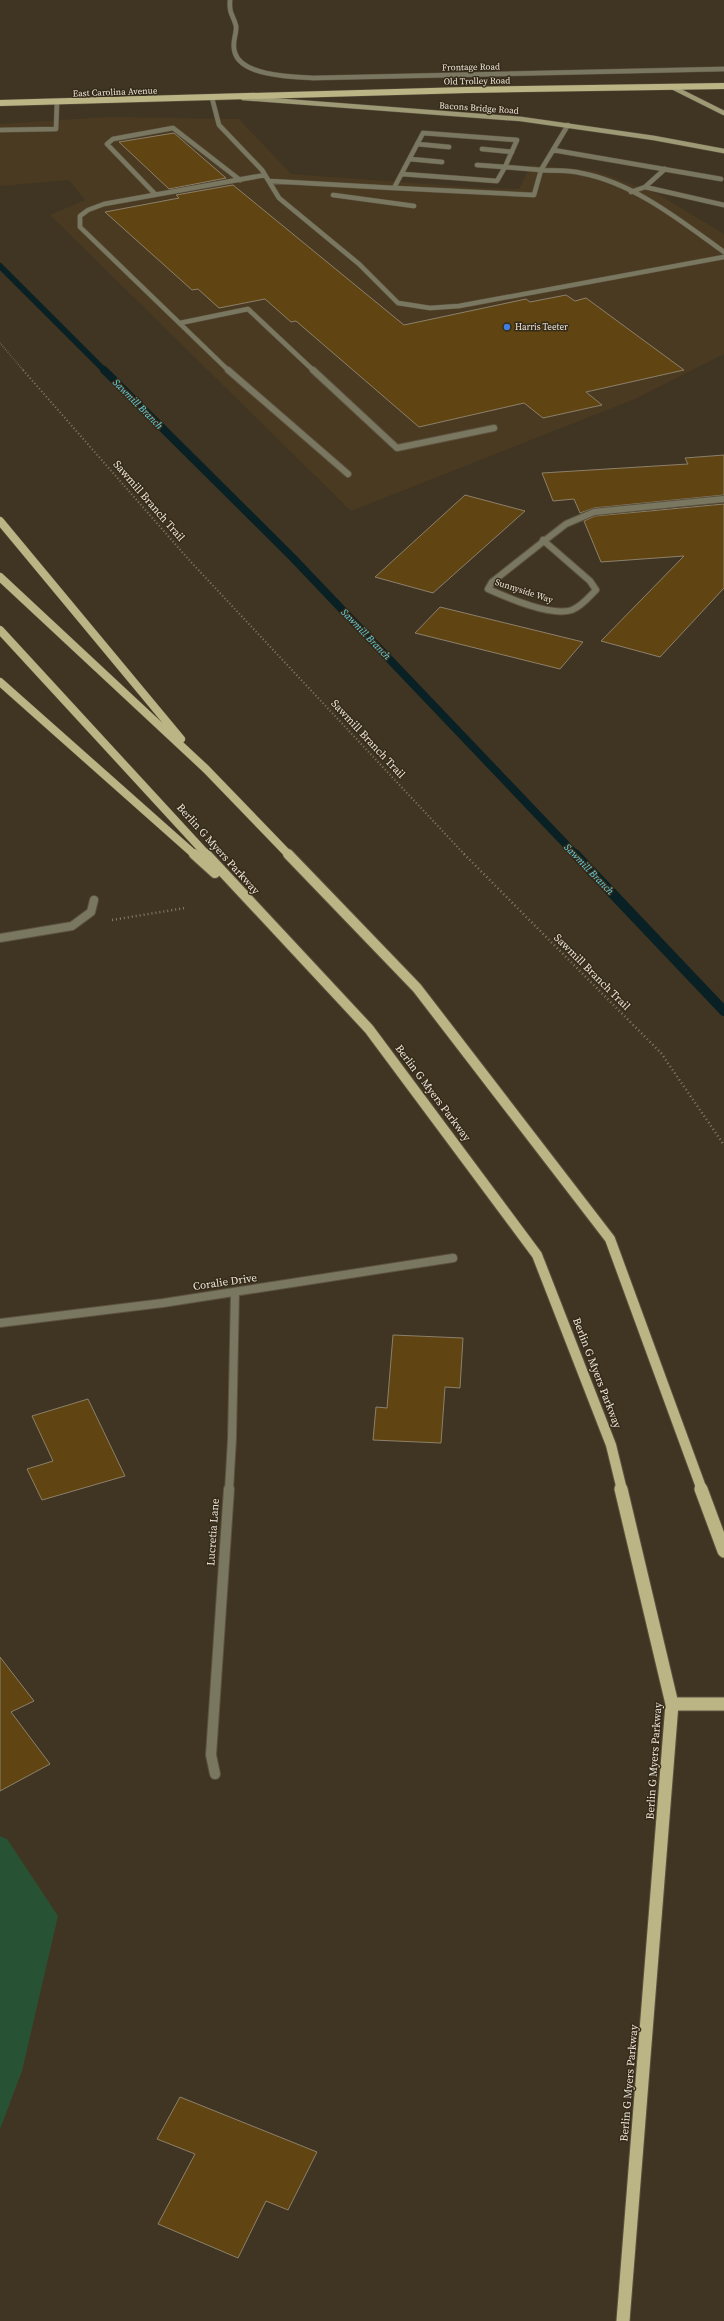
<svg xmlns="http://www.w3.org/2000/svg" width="724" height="2321" viewBox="0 0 724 2321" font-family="'Source Serif 4',serif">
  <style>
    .built { fill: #493a21 }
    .green { fill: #275334 }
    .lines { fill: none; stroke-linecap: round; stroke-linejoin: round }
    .stream-far2 { stroke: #092024; stroke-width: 6 }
    .stream-far1 { stroke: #092024; stroke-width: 8 }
    .stream { stroke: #092024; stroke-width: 10 }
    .building { fill: #604512; stroke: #8c806b }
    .service-far1-casing { stroke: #5c513f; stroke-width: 5.5 }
    .service-casing { stroke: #5c513f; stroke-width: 8 }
    .minor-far3-casing { stroke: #5c513f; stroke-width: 5.5 }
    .minor-far2-casing { stroke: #5c513f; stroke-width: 8 }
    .minor-far1-casing { stroke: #5c513f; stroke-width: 10 }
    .minor-casing { stroke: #5c513f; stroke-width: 12 }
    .secondary-casing { stroke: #5c513f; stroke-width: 5.5 }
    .primary-far3-casing { stroke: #5c513f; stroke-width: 7 }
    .primary-far2-casing { stroke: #5c513f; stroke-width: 9 }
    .primary-far1-casing { stroke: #5c513f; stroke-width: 12 }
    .primary-casing { stroke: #5c513f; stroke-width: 15 }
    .path-far2 { stroke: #877d6e; stroke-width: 1.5; stroke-dasharray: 0.5 1.5; stroke-linecap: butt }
    .path-far1 { stroke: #877d6e; stroke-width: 2; stroke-dasharray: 1 2.5; stroke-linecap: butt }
    .path { stroke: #877d6e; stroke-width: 2.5; stroke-dasharray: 1 3; stroke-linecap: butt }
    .service-far1 { stroke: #797760; stroke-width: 4.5 }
    .service { stroke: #797760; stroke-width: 6 }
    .minor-far3 { stroke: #797760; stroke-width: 4.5 }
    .minor-far2 { stroke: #797760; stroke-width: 6 }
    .minor-far1 { stroke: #797760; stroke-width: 8 }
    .minor { stroke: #797760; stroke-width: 10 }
    .secondary { stroke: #9e9a76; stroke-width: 4.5 }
    .primary-far3 { stroke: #bbb586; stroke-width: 6 }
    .primary-far2 { stroke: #bbb586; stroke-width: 8 }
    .primary-far1 { stroke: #bbb586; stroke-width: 10 }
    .primary { stroke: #bbb586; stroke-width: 13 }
    .shop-dot { fill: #3f7fe0; stroke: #362b19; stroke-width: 1.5 }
    .labels { text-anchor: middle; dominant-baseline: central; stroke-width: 3; stroke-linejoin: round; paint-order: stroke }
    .far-street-label { font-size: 9px; fill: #ece5da; stroke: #362b19 }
    .far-poi-label { font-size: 9px; fill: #ece5da; stroke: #362b19; text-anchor: start }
    .far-water-label { font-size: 10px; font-style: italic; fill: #63d4e4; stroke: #362b19 }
    .street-label { font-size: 11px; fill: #ece5da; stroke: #362b19 }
  </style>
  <rect width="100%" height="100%" fill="#403522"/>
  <path class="built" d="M 108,117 L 239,119 L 291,174 L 481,188 L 519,189 L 531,165 L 595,171 L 658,194 L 724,234 L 724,354 L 635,399 L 351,511 L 50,215 L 85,200 L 69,180 L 0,186 L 0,124 Z"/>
  <path class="green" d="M 0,1836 L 7,1839 L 58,1916 L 22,2071 L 0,2129 Z"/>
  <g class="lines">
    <path class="stream-far2" d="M 0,266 L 105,371"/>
    <path class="stream-far1" d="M 104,370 L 293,558 L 576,855"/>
    <path class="stream" d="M 575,854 L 724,1011"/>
  </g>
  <path class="building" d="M 174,133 L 182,140 L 226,178 L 169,189 L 119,142 Z
    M 233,185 L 404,325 L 526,299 L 530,302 L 566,295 L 575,301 L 586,298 L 684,370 L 586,392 L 602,405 L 543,418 L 524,403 L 419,427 L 296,321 L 291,322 L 265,299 L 219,308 L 198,289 L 192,290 L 105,212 L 179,198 L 176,195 Z
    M 724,455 L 724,495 L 594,508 L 580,513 L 574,499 L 553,501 L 542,473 L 688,464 L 685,458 Z
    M 465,495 L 525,511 L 433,593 L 375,577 Z
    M 724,504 L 724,588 L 660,657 L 601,641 L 684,556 L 601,562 L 584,521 L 595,516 Z
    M 440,607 L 583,642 L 560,669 L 415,633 Z
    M 393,1335 L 463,1338 L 460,1388 L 445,1387 L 441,1443 L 373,1440 L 376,1407 L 387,1408 Z
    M 88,1399 L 125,1476 L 42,1500 L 27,1469 L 53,1461 L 32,1416 Z
    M 0,1657 L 34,1701 L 11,1712 L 50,1764 L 0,1791 Z
    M 180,2097 L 317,2152 L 288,2210 L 266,2201 L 238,2258 L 158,2224 L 195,2154 L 157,2139 Z"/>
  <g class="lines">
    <g class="service-far1-casing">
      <path id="service-far1" d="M 212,98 L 219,125 L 262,170 L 279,198 L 359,264 L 398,303 L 430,308 L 459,306 L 724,257
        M 568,125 L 541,170 C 554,171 568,170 581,173 C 634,183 681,221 724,252
        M 0,130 L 56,129 L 57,102
        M 423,133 L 517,140 L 505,167 L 541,170 L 534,195 L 394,188 Z
        M 417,144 L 449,147
        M 482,149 L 512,152
        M 553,150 L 721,179
        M 410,159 L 442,162
        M 402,174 L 497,181 L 505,167 L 477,165
        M 269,181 L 394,188
        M 645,187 L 724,205
        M 631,192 L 645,187 L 665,169
        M 155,194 L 107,144 L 113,139 L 173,128 L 240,180
        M 333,195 L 414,206
        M 180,323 L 248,309 L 314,371
        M 229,371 L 80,227 L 80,216 L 88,210 L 104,204 L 265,175"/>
    </g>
    <g class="service-casing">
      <path id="service" d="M 228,370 L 348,474
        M 313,370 L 397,448 L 494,428"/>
    </g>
    <g class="minor-far3-casing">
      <path id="minor-far3" d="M 230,0 C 229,15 233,14 236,26 C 237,35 231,42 235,53 C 242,76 293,77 313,78 L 724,69"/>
    </g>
    <g class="minor-far2-casing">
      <path id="minor-far2" d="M 543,540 L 544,541
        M 544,541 L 590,581 L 596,590 C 589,597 582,606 572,610 C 551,617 508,598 488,589 L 492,582 Z
        M 544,541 L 566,524 L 594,512 L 724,499"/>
    </g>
    <g class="minor-far1-casing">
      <path id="minor-far1" d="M 0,938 L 72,926 L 91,912 L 94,900
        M 0,1323 L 163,1303 L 453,1258
        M 229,1490 L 232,1439 L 235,1292"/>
    </g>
    <g class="minor-casing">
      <path id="minor" d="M 215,1774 L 211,1755 L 229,1489"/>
    </g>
    <g class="secondary-casing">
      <path id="secondary" d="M 674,88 L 724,113
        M 243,98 L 521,119 L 654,138 L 724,151"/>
    </g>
    <g class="primary-far3-casing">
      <path id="primary-far3" d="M 0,103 L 467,90 L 724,86"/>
    </g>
    <g class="primary-far2-casing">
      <path id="primary-far2" d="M 0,521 L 181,739
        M 0,577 L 206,769 L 289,855
        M 0,630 L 207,855
        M 0,682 L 195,855"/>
    </g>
    <g class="primary-far1-casing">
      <path id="primary-far1" d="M 194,854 L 215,873
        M 206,854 L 369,1029 L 537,1255 L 611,1445 L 622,1490
        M 288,854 L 417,988 L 610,1239 L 702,1490"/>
    </g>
    <g class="primary-casing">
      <path id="primary" d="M 621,1489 L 672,1704 L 623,2321
        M 701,1489 L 724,1551
        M 672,1704 L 724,1704"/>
    </g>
    <path class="path-far2" d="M 0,343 L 24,371"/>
    <path class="path-far1" d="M 23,370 L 190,561 L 465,855"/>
    <path class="path" d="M 464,854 L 661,1053 L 724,1145
      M 112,920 L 185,908"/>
    <use href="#service-far1" class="service-far1"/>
    <use href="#service" class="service"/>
    <use href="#minor-far3" class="minor-far3"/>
    <use href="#minor-far2" class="minor-far2"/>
    <use href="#minor-far1" class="minor-far1"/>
    <use href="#minor" class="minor"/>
    <use href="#secondary" class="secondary"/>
    <use href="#primary-far3" class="primary-far3"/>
    <use href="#primary-far2" class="primary-far2"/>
    <use href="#primary-far1" class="primary-far1"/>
    <use href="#primary" class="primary"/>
  </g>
  <circle class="shop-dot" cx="507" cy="327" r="4"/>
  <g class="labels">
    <g class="far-street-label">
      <text transform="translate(471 67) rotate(-1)">Frontage Road</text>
      <text transform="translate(477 81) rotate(-1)">Old Trolley Road</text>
      <text transform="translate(115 92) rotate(-2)">East Carolina Avenue</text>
      <text transform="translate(479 108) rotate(4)">Bacons Bridge Road</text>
      <text transform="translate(524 591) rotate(18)">Sunnyside Way</text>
    </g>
    <g class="far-poi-label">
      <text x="515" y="327">Harris Teeter</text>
    </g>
    <g class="far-water-label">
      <text transform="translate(138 404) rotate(45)">Sawmill Branch</text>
      <text transform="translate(366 634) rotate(46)">Sawmill Branch</text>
      <text transform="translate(589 869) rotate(46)">Sawmill Branch</text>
    </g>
    <g class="street-label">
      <text transform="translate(149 501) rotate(49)">Sawmill Branch Trail</text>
      <text transform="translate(368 739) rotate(47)">Sawmill Branch Trail</text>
      <text transform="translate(218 849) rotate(48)">Berlin G Myers Parkway</text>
      <text transform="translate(592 972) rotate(45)">Sawmill Branch Trail</text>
      <text transform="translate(433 1093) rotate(53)">Berlin G Myers Parkway</text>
      <text transform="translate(225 1282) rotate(-8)">Coralie Drive</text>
      <text transform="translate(597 1373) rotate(69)">Berlin G Myers Parkway</text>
      <text transform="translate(213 1532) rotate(-86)">Lucretia Lane</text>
      <text transform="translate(654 1761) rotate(-86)">Berlin G Myers Parkway</text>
      <text transform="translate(629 2083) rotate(-85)">Berlin G Myers Parkway</text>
    </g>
  </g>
</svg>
